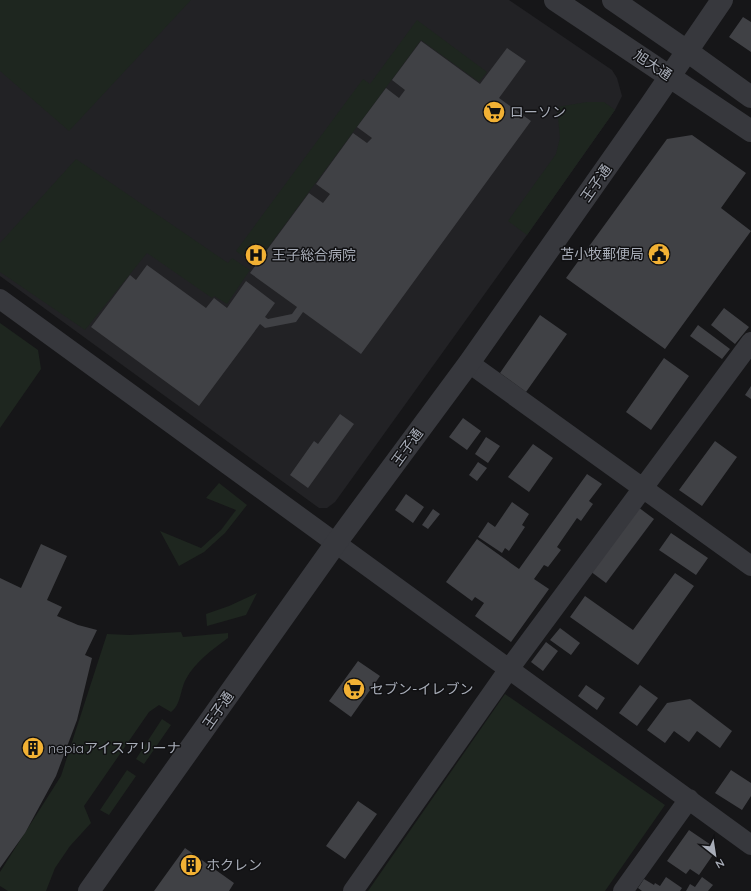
<svg xmlns="http://www.w3.org/2000/svg" width="751" height="891" viewBox="0 0 751 891" font-family="Quicksand,'Noto Sans JP',sans-serif">
  <style>
    .built { fill: #222225 }
    .green { fill: #1e261f }
    .building { fill: #404145 }
    .lines { fill: none; stroke-linecap: round; stroke-linejoin: round }
    .minor { stroke: #37383d; stroke-width: 20 }
    .tertiary { stroke: #37383d; stroke-width: 22 }
    .labels { text-anchor: middle; dominant-baseline: central; stroke-width: 3; stroke-linejoin: round; paint-order: stroke }
    .street-label { font-size: 14px; fill: #a8adb8; stroke: #111113 }
    .poi-label { font-size: 14px; fill: #a8adb8; stroke: #111113; text-anchor: start }
  </style>
  <rect width="100%" height="100%" fill="#161618"/>
  <path class="built" d="M 0,0 L 509,0 L 612,70 L 617,78 L 622,96 L 615,110 L 527,235 L 335,502 L 327,508 L 319,508 L 0,276 Z"/>
  <path class="green" d="M 0,0 L 191,0 L 69,131 L 0,71 Z
    M 417,20 L 487,72 L 479,82 L 421,40 L 255,265 L 236,251 L 363,79 L 370,84 Z
    M 587,102 L 604,102 L 615,110 L 527,235 L 508,221 L 556,154 L 560,138 L 557,107 Z
    M 76,159 L 228,263 L 232,258 L 250,270 L 227,304 L 214,296 L 212,298 L 147,253 L 85,330 L 0,272 L 0,243 Z
    M 0,323 L 38,350 L 41,369 L 0,428 Z
    M 219,483 L 247,505 L 225,533 L 204,552 L 179,566 L 160,531 L 201,548 L 221,530 L 236,510 L 206,498 Z
    M 257,593 L 246,615 L 207,626 L 206,614 L 229,606 Z
    M 181,632 L 183,637 L 228,633 L 228,638 C 213,649 195,662 186,679 C 180,690 181,705 171,712 L 159,705 L 149,712 L 84,806 L 91,823 L 70,846 L 55,868 L 46,891 L 8,891 L 0,886 L 0,872 L 61,776 L 107,634 L 129,635 Z
    M 505,694 L 665,805 L 605,891 L 368,891 Z
    M 162,719 L 171,725 L 144,764 L 136,759 Z
    M 127,770 L 136,776 L 109,815 L 100,810 Z"/>
  <path class="building" d="M 743,17 L 751,22 L 751,52 L 729,37 Z
    M 421,41 L 480,84 L 507,48 L 526,61 L 499,98 L 531,121 L 361,354 L 303,312 L 296,322 L 265,328 L 260,324 L 199,406 L 91,327 L 130,275 L 136,280 L 147,265 L 206,308 L 214,298 L 227,308 L 246,281 L 275,303 L 265,317 L 268,319 L 292,314 L 297,307 L 250,273 L 309,193 L 323,203 L 330,194 L 316,184 L 353,133 L 367,143 L 372,138 L 357,127 L 386,88 L 399,98 L 405,90 L 392,80 Z
    M 692,135 L 746,173 L 721,208 L 751,231 L 665,349 L 566,278 L 667,139 Z
    M 724,308 L 749,327 L 735,344 L 711,325 Z
    M 540,315 L 567,334 L 526,392 L 500,373 Z
    M 698,325 L 730,349 L 722,359 L 690,336 Z
    M 664,358 L 689,376 L 651,430 L 626,412 Z
    M 751,386 L 751,399 L 745,395 Z
    M 340,414 L 354,424 L 308,488 L 290,475 L 314,441 L 318,444 Z
    M 463,418 L 481,431 L 467,450 L 449,437 Z
    M 486,437 L 500,446 L 488,463 L 475,454 Z
    M 715,441 L 737,457 L 702,506 L 679,490 Z
    M 533,444 L 553,458 L 529,492 L 508,477 Z
    M 478,462 L 487,468 L 477,481 L 469,475 Z
    M 587,474 L 602,484 L 589,501 L 593,504 L 581,521 L 577,518 L 557,547 L 561,550 L 548,567 L 544,565 L 534,579 L 549,589 L 511,642 L 475,616 L 484,603 L 475,597 L 472,601 L 446,582 L 477,539 L 519,569 Z
    M 406,494 L 424,507 L 413,523 L 395,510 Z
    M 512,502 L 529,514 L 522,525 L 525,527 L 509,551 L 505,548 L 502,553 L 478,537 L 488,522 L 495,527 Z
    M 638,507 L 654,519 L 606,583 L 590,571 Z
    M 433,509 L 440,514 L 428,529 L 422,525 Z
    M 671,533 L 708,558 L 696,575 L 659,550 Z
    M 41,544 L 67,556 L 47,600 L 62,607 L 57,616 L 78,625 L 97,630 L 85,655 L 92,658 L 77,720 L 56,776 L 25,833 L 0,868 L 0,578 L 21,588 Z
    M 675,573 L 694,586 L 638,665 L 570,617 L 585,596 L 633,630 Z
    M 560,628 L 580,643 L 571,655 L 550,640 Z
    M 546,642 L 558,651 L 543,671 L 531,662 Z
    M 358,661 L 380,676 L 351,717 L 329,701 Z
    M 586,685 L 605,698 L 597,710 L 578,696 Z
    M 640,685 L 658,698 L 637,726 L 619,713 Z
    M 690,699 L 732,731 L 720,748 L 697,731 L 689,742 L 674,731 L 665,743 L 647,730 L 667,703 Z
    M 731,770 L 751,783 L 751,796 L 742,810 L 715,793 Z
    M 358,801 L 377,814 L 345,859 L 326,846 Z
    M 689,830 L 717,849 L 699,875 L 690,869 L 686,874 L 667,861 Z
    M 185,848 L 234,883 L 229,891 L 154,891 Z
    M 666,877 L 682,888 L 680,891 L 642,891 L 638,888 L 644,879 L 654,885 L 655,883 L 660,886 Z
    M 702,877 L 713,885 L 708,891 L 686,891 L 690,884 L 695,887 Z"/>
  <g class="lines">
    <path class="minor" d="M 0,299 L 751,845
      M 469,363 L 751,566
      M 353,891 L 509,669 L 751,342
      M 623,891 L 689,799"/>
    <path class="tertiary" d="M 555,0 L 751,131
      M 613,0 L 687,51 L 751,97
      M 89,891 L 336,543 L 469,363 L 651,104 L 722,0"/>
  </g>
  <defs>
    <g id="supermarket-disc" transform="scale(1.15)"><circle r="9.5" fill="#f2b134" stroke="#111113"/><path d="M-6-5.5h2.5l.6 2H6L4.5 2H-2.5L-4.4-4H-6ZM-1.5 3.2a1.3 1.3 0 1 0 .1 0ZM3 3.2a1.3 1.3 0 1 0 .1 0Z" fill="#111"/></g>
    <g id="civic-disc" transform="scale(1.15)"><circle r="9.5" fill="#f2b134" stroke="#111113"/><path d="M-.6-6.5H3V-4.5H.6V-3L4-1V1h2V6H-6V1h2V-1L-.6-3ZM-1.2 2.5V6h2.4V2.5Z" fill="#111"/></g>
    <g id="hospital-disc" transform="scale(1.15)"><circle r="9.5" fill="#f2b134" stroke="#111113"/><path d="M-5-5h3v3.5h4V-5h3V5h-3V1.5h-4V5h-3Z" fill="#111"/></g>
    <g id="building-disc" transform="scale(1.15)"><circle r="9.5" fill="#f2b134" stroke="#111113"/><path d="M-4-6H4V6H1V3H-1V6H-4ZM-2.5-4.3h1.7v1.8h-1.7ZM.8-4.3h1.7v1.8H.8ZM-2.5-1h1.7V.8h-1.7ZM.8-1h1.7V.8H.8Z" fill="#111"/></g>
  </defs>
  <g fill-rule="evenodd">
    <use href="#supermarket-disc" x="494" y="112"/>
    <use href="#civic-disc" x="659" y="254"/>
    <use href="#hospital-disc" x="256" y="255"/>
    <use href="#supermarket-disc" x="354" y="689"/>
    <use href="#building-disc" x="33" y="748"/>
    <use href="#building-disc" x="191" y="865"/>
  </g>
  <g class="labels">
    <g class="street-label">
      <text transform="translate(653 65) rotate(34)">旭大通</text>
      <text transform="translate(596 183) rotate(-55)">王子通</text>
      <text transform="translate(407 447) rotate(-54)">王子通</text>
      <text transform="translate(218 710) rotate(-55)">王子通</text>
    </g>
    <g class="poi-label">
      <text x="510" y="112">ローソン</text>
      <text x="644" y="254" text-anchor="end">苫小牧郵便局</text>
      <text x="272" y="255">王子総合病院</text>
      <text x="370" y="689">セブン-イレブン</text>
      <text x="48" y="748">nepiaアイスアリーナ</text>
      <text x="206" y="865">ホクレン</text>
    </g>
  </g>
  <g transform="translate(715 855) rotate(150)" stroke="#111113" stroke-width="3" paint-order="stroke">
  <path d="M0-3L7 15L0 10L-7 15Z" fill="#a8adb8"/>
  <text y="-6" font-size="11" font-weight="bold" text-anchor="middle" fill="#a8adb8">N</text>
  </g>
</svg>
